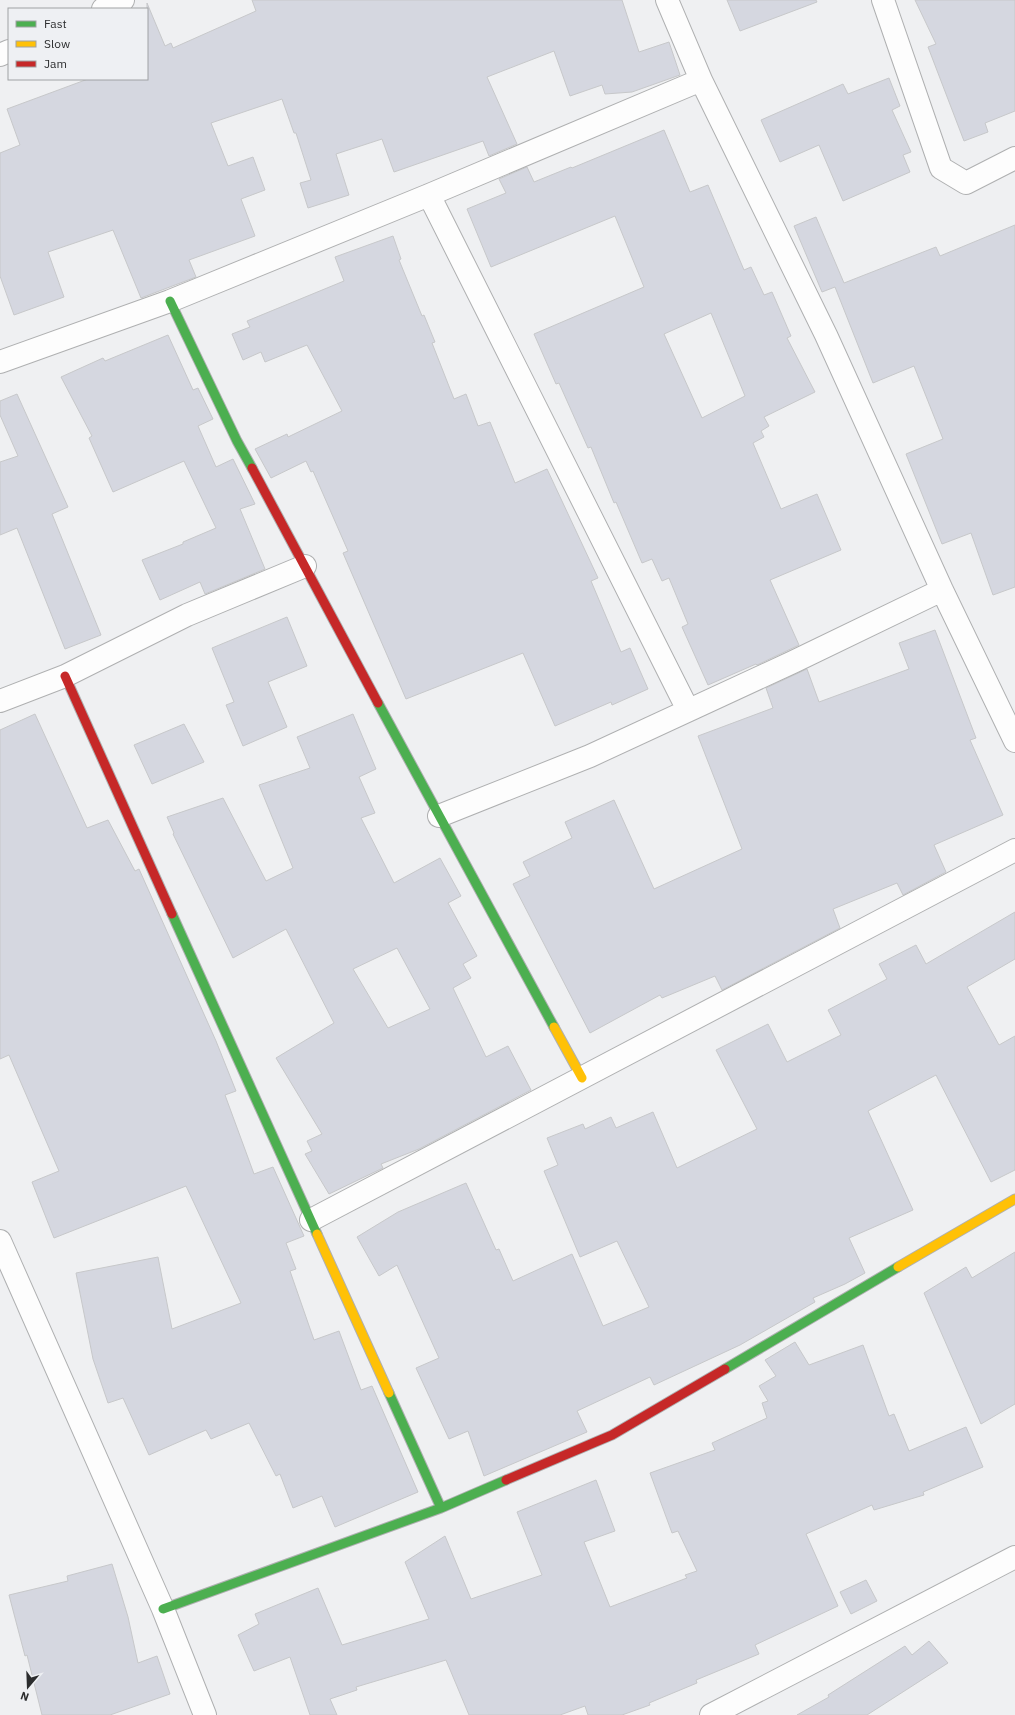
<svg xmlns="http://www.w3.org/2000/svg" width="1015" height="1715" viewBox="0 0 1015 1715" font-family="'IBM Plex Sans',sans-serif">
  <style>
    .building { fill: #d5d7e0; stroke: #c7c8ca; fill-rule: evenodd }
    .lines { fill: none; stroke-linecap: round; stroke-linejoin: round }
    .street-casing { stroke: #afb0b1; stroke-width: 24 }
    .fast-casing { stroke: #afb0b1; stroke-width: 11 }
    .slow-casing { stroke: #afb0b1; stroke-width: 11 }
    .jam-casing { stroke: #afb0b1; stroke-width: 11 }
    .street { stroke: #fdfdfd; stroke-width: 22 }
    .fast { stroke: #4caf50; stroke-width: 9 }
    .slow { stroke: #ffc107; stroke-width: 9 }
    .jam { stroke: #c62828; stroke-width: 9 }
  </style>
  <rect width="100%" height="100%" fill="#eff0f2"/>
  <path class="building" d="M 252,0 L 622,0 L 639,52 L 669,42 L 680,75 L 632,92 L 605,94 L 602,85 L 570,96 L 554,51 L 487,77 L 517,144 L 489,156 L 483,141 L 394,172 L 382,139 L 336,154 L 349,195 L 308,208 L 300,183 L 311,180 L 296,133 L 294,133 L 282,99 L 211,123 L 228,166 L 253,157 L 265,190 L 241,199 L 255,236 L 189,260 L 196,277 L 141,298 L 113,230 L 48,252 L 64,297 L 14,315 L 0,276 L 0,153 L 20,145 L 7,109 L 88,79 L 147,79 L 147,3 L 165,46 L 171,43 L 173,48 L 256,11 Z
    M 727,0 L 816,0 L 817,2 L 740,31 Z
    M 915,0 L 1015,0 L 1015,111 L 985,123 L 988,132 L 964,141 L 928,47 L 936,44 Z
    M 889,78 L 900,106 L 892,110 L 911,152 L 903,155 L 910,172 L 843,201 L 819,145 L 780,162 L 761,120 L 843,84 L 848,94 Z
    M 664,130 L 690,192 L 708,185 L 744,270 L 751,267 L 764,295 L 772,292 L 791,336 L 787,338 L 815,392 L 764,417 L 769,426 L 761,431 L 764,437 L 753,443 L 781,509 L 817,494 L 841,550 L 770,580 L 799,645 L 757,665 L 756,664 L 708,685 L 682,627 L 688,624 L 669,578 L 662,581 L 652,559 L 642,563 L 616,502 L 614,503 L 591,447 L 588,448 L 559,383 L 556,384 L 534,334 L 644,287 L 615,216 L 491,267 L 467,209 L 506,193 L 499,179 L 527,167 L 534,182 L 571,167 L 572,168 ZM 711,313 L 745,396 L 702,418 L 664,334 Z
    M 816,217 L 844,283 L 936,247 L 940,256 L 1015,225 L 1015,587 L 993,595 L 971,533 L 942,544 L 906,454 L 943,439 L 914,366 L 873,383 L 835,287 L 822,292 L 794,226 Z
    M 393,236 L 401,259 L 399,260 L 422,316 L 424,315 L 435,342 L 432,343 L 454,399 L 466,394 L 478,426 L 490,422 L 515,483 L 547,469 L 598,578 L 591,581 L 621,652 L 630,648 L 648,689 L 612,705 L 611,702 L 555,726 L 523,653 L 406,699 L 343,553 L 348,551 L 313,471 L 311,472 L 306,461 L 271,478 L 255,449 L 287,434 L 288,437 L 342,411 L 307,345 L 265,362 L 261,352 L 243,360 L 232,334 L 250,327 L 247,321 L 344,281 L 335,257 Z
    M 168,335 L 193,390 L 198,388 L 213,419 L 198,426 L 216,467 L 233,459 L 255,504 L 240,509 L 265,569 L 205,594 L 200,582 L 160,600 L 142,560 L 183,544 L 183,542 L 216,528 L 184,461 L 113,492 L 89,438 L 92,436 L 61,377 L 103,358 L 105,361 Z
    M 17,394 L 68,507 L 52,514 L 101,635 L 65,649 L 17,528 L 0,535 L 0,462 L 18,456 L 0,415 L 0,401 Z
    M 287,617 L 307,666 L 268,682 L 287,727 L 243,746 L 226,705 L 234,702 L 212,648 Z
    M 935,630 L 976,738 L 970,740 L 1003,815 L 934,845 L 946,872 L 903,895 L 897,883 L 833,909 L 840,928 L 722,990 L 715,976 L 662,998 L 660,995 L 590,1033 L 513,884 L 530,876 L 523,862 L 572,838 L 565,822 L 614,800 L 654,889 L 742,849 L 698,736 L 773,708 L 766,688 L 807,669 L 819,702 L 909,669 L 899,643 Z
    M 35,714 L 87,828 L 108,820 L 135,871 L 139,869 L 216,1041 L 236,1091 L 225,1095 L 254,1174 L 273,1167 L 304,1236 L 286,1243 L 296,1269 L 290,1271 L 314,1340 L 339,1331 L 361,1390 L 372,1386 L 418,1492 L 335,1527 L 322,1496 L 293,1508 L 280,1474 L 276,1476 L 249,1423 L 211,1439 L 206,1430 L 149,1455 L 123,1398 L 108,1403 L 93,1359 L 76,1273 L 158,1257 L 172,1329 L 241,1303 L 186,1186 L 54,1238 L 32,1182 L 59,1171 L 9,1055 L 0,1059 L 0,730 Z
    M 353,714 L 376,769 L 359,777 L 375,813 L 361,818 L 394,883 L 440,858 L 461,896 L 448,903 L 477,956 L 463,964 L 471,978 L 453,988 L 486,1057 L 508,1046 L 531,1090 L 419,1149 L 381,1164 L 383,1168 L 329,1194 L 305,1154 L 312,1151 L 307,1141 L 322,1134 L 276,1058 L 334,1023 L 286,929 L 233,958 L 173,834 L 174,833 L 167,817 L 223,798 L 266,881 L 293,868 L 259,785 L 310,768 L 297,737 ZM 397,948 L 430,1009 L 388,1028 L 353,969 Z
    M 184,724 L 204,762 L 152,784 L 134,745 Z
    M 1015,912 L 1015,959 L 967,987 L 999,1045 L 1015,1036 L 1015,1170 L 991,1182 L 936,1075 L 868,1111 L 913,1210 L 849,1238 L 865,1273 L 845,1284 L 813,1298 L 815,1302 L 740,1345 L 654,1385 L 650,1377 L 577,1411 L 587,1432 L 484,1476 L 468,1431 L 449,1439 L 416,1368 L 439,1358 L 397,1265 L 379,1276 L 357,1237 L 398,1212 L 466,1183 L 496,1250 L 499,1249 L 513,1281 L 572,1254 L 603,1326 L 649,1307 L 617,1241 L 580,1257 L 544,1171 L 558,1165 L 547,1138 L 583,1124 L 585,1129 L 611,1117 L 616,1128 L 653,1112 L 677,1168 L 757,1129 L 716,1050 L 768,1024 L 787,1062 L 841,1035 L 828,1010 L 887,979 L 879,964 L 916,945 L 926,964 Z
    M 1015,1252 L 1015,1404 L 981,1424 L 924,1293 L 966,1267 L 972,1278 Z
    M 795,1342 L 809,1365 L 863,1345 L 889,1416 L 894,1414 L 909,1451 L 966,1427 L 983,1467 L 923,1492 L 924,1495 L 874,1510 L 872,1505 L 806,1534 L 838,1606 L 755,1645 L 759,1654 L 696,1680 L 697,1683 L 649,1703 L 650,1705 L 622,1715 L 588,1715 L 585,1706 L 560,1715 L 469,1715 L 446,1660 L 356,1687 L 357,1690 L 330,1699 L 337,1715 L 310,1715 L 290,1657 L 254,1671 L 238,1635 L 259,1624 L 255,1614 L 318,1588 L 342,1645 L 429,1619 L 405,1562 L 445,1536 L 471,1599 L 542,1575 L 517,1512 L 596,1480 L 615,1531 L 584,1542 L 610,1607 L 687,1578 L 685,1575 L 697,1571 L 678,1531 L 672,1533 L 650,1473 L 715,1450 L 712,1443 L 767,1418 L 762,1403 L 768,1401 L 759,1386 L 776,1376 L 765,1360 Z
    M 112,1564 L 128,1617 L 138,1663 L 157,1656 L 170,1694 L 110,1715 L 42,1715 L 27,1655 L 25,1656 L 9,1595 L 68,1581 L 67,1576 Z
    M 866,1580 L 877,1601 L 851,1614 L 840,1592 Z
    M 929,1641 L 948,1663 L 867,1715 L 797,1715 L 829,1697 L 828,1695 L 905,1646 L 912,1655 Z"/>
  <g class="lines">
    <g class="street-casing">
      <path id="street" d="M 667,0 L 701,80 L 826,335 L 942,590 L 1015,741
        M 883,0 L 941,168 L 966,183 L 1015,158
        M 103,9 L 123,0
        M 0,55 L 9,51
        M 429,195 L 688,710
        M 0,362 L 170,301 L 429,195 L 701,80
        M 0,701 L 65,676 L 187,615 L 305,566
        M 439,816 L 590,756 L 793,662 L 942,590
        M 311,1220 L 1015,850
        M 0,1241 L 163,1609 L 205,1715
        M 711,1715 L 1015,1557"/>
    </g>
    <g class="fast-casing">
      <path id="fast" d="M 170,301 L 237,441 L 252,468
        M 378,703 L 554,1027
        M 172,914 L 317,1234
        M 725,1369 L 898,1267
        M 389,1393 L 441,1508
        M 163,1609 L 441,1508 L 506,1480"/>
    </g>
    <g class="slow-casing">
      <path id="slow" d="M 554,1027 L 582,1078
        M 317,1234 L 389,1393
        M 898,1267 L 1015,1199"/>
    </g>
    <g class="jam-casing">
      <path id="jam" d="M 252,468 L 378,703
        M 65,676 L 172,914
        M 506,1480 L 612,1435 L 725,1369"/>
    </g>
    <use href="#street" class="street"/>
    <use href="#fast" class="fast"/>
    <use href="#slow" class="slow"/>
    <use href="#jam" class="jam"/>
  </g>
  <rect x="8" y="8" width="140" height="72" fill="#eef0f3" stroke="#a0a2a4"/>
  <rect x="16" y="21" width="20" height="6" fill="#4caf50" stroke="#a0a2a4"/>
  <text x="44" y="28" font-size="12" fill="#2c2d2e">Fast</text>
  <rect x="16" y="41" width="20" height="6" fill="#ffc107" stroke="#a0a2a4"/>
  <text x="44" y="48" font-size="12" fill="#2c2d2e">Slow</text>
  <rect x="16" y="61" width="20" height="6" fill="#c62828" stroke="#a0a2a4"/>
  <text x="44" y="68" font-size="12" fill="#2c2d2e">Jam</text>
  <g transform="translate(28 1687) rotate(199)" stroke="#eef0f3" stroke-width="3" paint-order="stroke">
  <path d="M0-3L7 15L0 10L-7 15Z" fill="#2c2d2e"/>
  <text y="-6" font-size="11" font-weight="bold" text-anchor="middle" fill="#2c2d2e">N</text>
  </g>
</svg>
